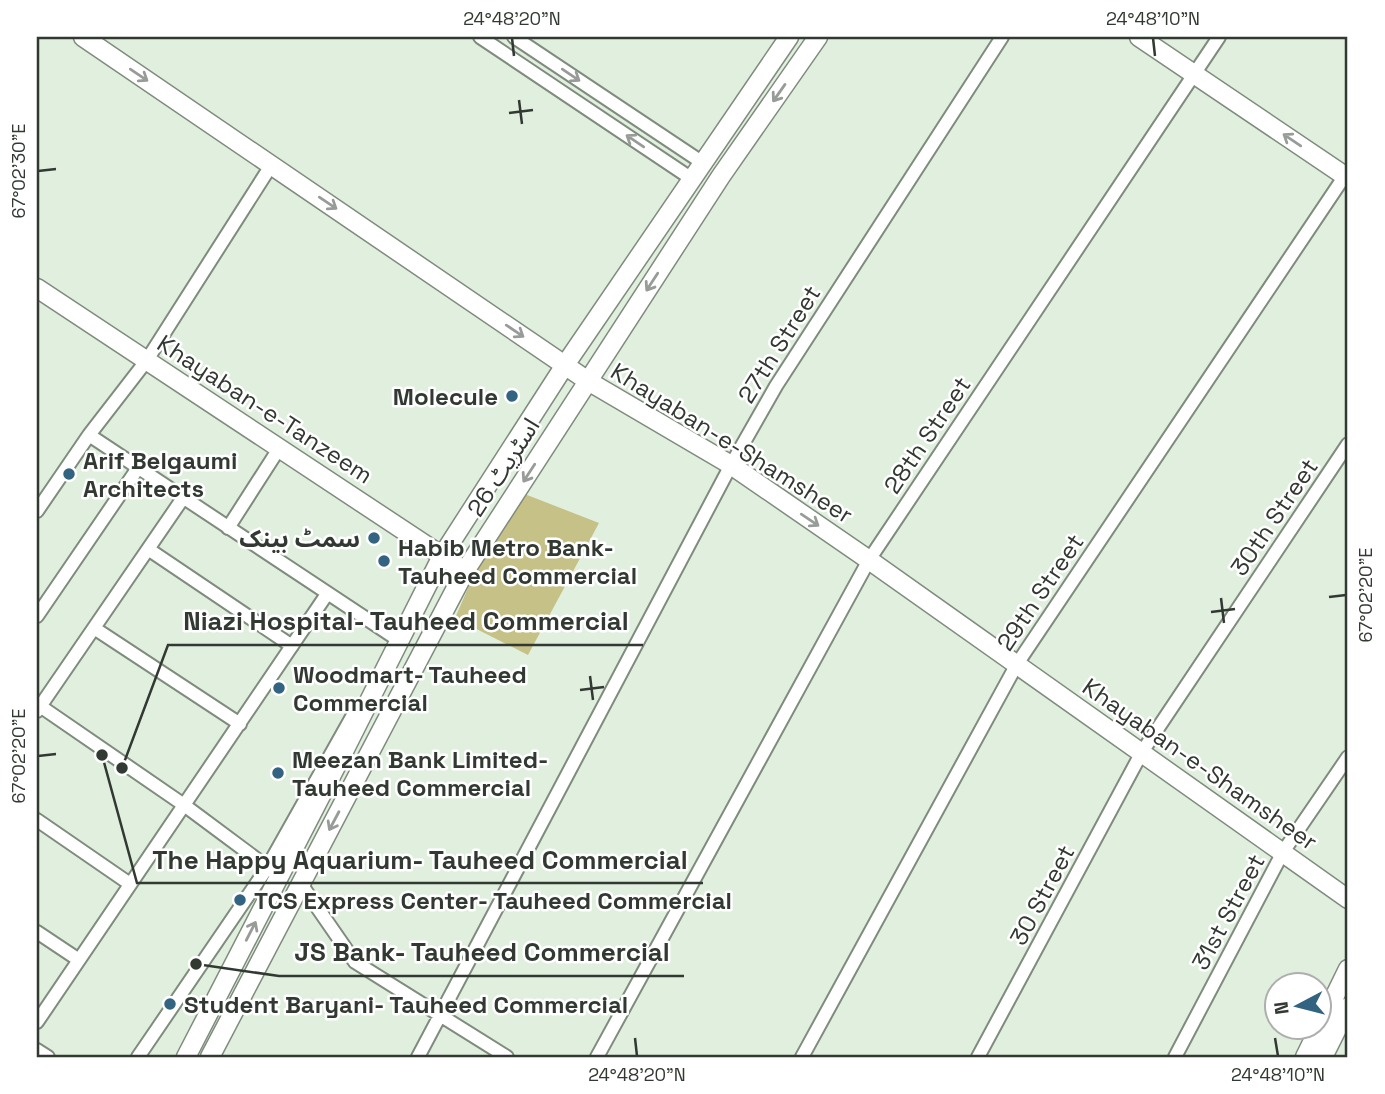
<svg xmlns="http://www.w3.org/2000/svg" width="1385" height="1094" viewBox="0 0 1385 1094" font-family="'Space Grotesk','Noto Sans Arabic',sans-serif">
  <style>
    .green { fill: #c6c187 }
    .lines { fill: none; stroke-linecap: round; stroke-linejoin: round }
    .street-casing { stroke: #7f8c7d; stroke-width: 16 }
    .secondary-casing { stroke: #7f8c7d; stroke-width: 21 }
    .street { stroke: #fff; stroke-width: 12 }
    .secondary { stroke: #fff; stroke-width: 18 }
    .oneway { stroke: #989c98 }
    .ticks { fill: none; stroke: #323832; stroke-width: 2.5 }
    .poi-dot { fill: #326481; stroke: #fff; stroke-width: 2.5 }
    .labels { text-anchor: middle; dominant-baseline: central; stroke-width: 5; stroke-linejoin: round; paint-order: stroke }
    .street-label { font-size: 24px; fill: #323832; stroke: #fff }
    .poi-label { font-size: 24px; font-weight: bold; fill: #323832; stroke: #fff; text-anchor: start }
    .leader { fill: none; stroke: #323832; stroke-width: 2.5 }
    .callout-dot { fill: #323832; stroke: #fff; stroke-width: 2.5 }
    .callout-label { font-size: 26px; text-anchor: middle; font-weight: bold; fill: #323832; stroke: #fff; stroke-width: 5; stroke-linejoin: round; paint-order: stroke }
    .neatline { fill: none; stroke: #323832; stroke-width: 2.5 }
    .ticks-label { font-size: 18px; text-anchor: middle; fill: #323832 }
  </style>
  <rect width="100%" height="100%" fill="#e1efdf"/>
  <path class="green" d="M 522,493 L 599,523 L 528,655 L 455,618 L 475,572 Z"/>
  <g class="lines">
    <g class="street-casing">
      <path id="street" d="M 480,37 L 692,179
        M 514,37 L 703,163
        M 89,435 L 400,641
        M 37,511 L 89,435 L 147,360 L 272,164
        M 228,528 L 280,447
        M 148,549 L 292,646
        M 37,616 L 138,468
        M 94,628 L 240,724
        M 37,705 L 40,706 L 184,805 L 274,872
        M 37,711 L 183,498
        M 37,820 L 130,884
        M 301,884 L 355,962 L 507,1057
        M 37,932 L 79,960
        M 37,1022 L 327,594
        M 37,1050 L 48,1057
        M 138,1057 L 267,868 L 357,708
        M 418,1057 L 731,465 L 776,386 L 1002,37
        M 597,1057 L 869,560 L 1219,37
        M 802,1057 L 1017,664 L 1348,171
        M 978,1057 L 1142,752 L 1348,444
        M 1175,1057 L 1283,852 L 1348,757"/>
    </g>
    <g class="secondary-casing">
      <path id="secondary" d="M 83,37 L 588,381 L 731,465 L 869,560 L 1348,899
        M 1139,37 L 1348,178
        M 37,288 L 465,571
        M 186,1057 L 344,751 L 442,556 L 565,365 L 789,37
        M 210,1057 L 465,571 L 721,176 L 818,37
        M 1305,1057 L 1348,969
        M 1323,1057 L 1348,1007"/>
    </g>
    <use href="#street" class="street"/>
    <use href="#secondary" class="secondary"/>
  </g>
  <defs><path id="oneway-shaft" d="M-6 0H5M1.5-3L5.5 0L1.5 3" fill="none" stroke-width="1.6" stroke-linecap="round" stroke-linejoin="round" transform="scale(1.75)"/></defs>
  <g class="oneway">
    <use href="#oneway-shaft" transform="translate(139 75) rotate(34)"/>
    <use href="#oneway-shaft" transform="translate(571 75) rotate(34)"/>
    <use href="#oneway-shaft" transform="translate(779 93) rotate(125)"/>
    <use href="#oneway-shaft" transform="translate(1292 140) rotate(-146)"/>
    <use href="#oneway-shaft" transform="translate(635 141) rotate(-146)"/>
    <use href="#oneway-shaft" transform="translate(328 203) rotate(34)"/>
    <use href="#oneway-shaft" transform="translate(652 282) rotate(123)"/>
    <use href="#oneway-shaft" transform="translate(515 331) rotate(34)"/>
    <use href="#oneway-shaft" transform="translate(529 473) rotate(123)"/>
    <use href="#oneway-shaft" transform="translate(810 520) rotate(34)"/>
    <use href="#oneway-shaft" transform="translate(334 821) rotate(118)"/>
    <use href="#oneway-shaft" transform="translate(251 931) rotate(-63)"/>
  </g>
  <path class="ticks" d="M 512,38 L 514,56M 1153,38 L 1155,56M 519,100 L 522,124M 509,113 L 533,110M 38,171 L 56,169M 1329,597 L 1346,595M 1221,598 L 1224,623M 1211,612 L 1235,609M 590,676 L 593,700M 580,690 L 604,687M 38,756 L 56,754M 635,1038 L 637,1056M 1275,1038 L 1278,1056"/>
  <g class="poi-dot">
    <circle cx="512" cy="396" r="7"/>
    <circle cx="69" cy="474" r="7"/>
    <circle cx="374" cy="538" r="7"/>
    <circle cx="384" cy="561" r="7"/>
    <circle cx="279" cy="688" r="7"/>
    <circle cx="278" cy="773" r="7"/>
    <circle cx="240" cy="900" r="7"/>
    <circle cx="170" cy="1004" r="7"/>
  </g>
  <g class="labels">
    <g class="street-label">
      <text transform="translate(779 344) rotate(-58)">27th Street</text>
      <text transform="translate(265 409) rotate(33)">Khayaban-e-Tanzeem</text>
      <text transform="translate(927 435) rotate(-56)">28th Street</text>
      <text transform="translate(732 443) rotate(32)">Khayaban-e-Shamsheer</text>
      <text transform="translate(503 467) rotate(-57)">اسٹریٹ 26</text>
      <text transform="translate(1274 517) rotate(-56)">30th Street</text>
      <text transform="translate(1040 592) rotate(-56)">29th Street</text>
      <text transform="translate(1200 764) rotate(35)">Khayaban-e-Shamsheer</text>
      <text transform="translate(1042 895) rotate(-62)">30 Street</text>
      <text transform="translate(1228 912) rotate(-62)">31st Street</text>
    </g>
    <g class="poi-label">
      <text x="498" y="396" text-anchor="end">Molecule</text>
      <text x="83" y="460">Arif Belgaumi<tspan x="83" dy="28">Architects</tspan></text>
      <text x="360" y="538" text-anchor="end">سمٹ بینک</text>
      <text x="398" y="547">Habib Metro Bank-<tspan x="398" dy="28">Tauheed Commercial</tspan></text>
      <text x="293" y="674">Woodmart- Tauheed<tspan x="293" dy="28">Commercial</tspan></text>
      <text x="292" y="759">Meezan Bank Limited-<tspan x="292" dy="28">Tauheed Commercial</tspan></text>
      <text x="254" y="900">TCS Express Center- Tauheed Commercial</text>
      <text x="184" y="1004">Student Baryani- Tauheed Commercial</text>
    </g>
  </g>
  <path class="leader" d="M122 768L168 645H643M102 755L137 883H703M196 964L279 976H684"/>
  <g class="callout-dot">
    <circle cx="122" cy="768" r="7"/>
    <circle cx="102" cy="755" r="7"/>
    <circle cx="196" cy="964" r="7"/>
  </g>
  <g class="callout-label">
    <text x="406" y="630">Niazi Hospital- Tauheed Commercial</text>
    <text x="420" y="869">The Happy Aquarium- Tauheed Commercial</text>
    <text x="482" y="961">JS Bank- Tauheed Commercial</text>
  </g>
  <rect width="1385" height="1094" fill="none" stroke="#ffffff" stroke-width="77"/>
  <g transform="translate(1298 1006) rotate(263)"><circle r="33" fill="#ffffff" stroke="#adafad" stroke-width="2"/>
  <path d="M0-5L12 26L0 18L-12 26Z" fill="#326481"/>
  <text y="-10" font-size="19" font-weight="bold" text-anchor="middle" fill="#323832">N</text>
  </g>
  <rect x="38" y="38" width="1308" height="1018" class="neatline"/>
  <g class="ticks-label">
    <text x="512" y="25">24°48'20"N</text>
    <text x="1153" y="25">24°48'10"N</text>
    <text transform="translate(19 171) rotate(-90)" y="6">67°02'30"E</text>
    <text transform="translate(1366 595) rotate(-90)" y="6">67°02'20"E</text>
    <text transform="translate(19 756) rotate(-90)" y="6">67°02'20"E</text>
    <text x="637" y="1081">24°48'20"N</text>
    <text x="1278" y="1081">24°48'10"N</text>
  </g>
</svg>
